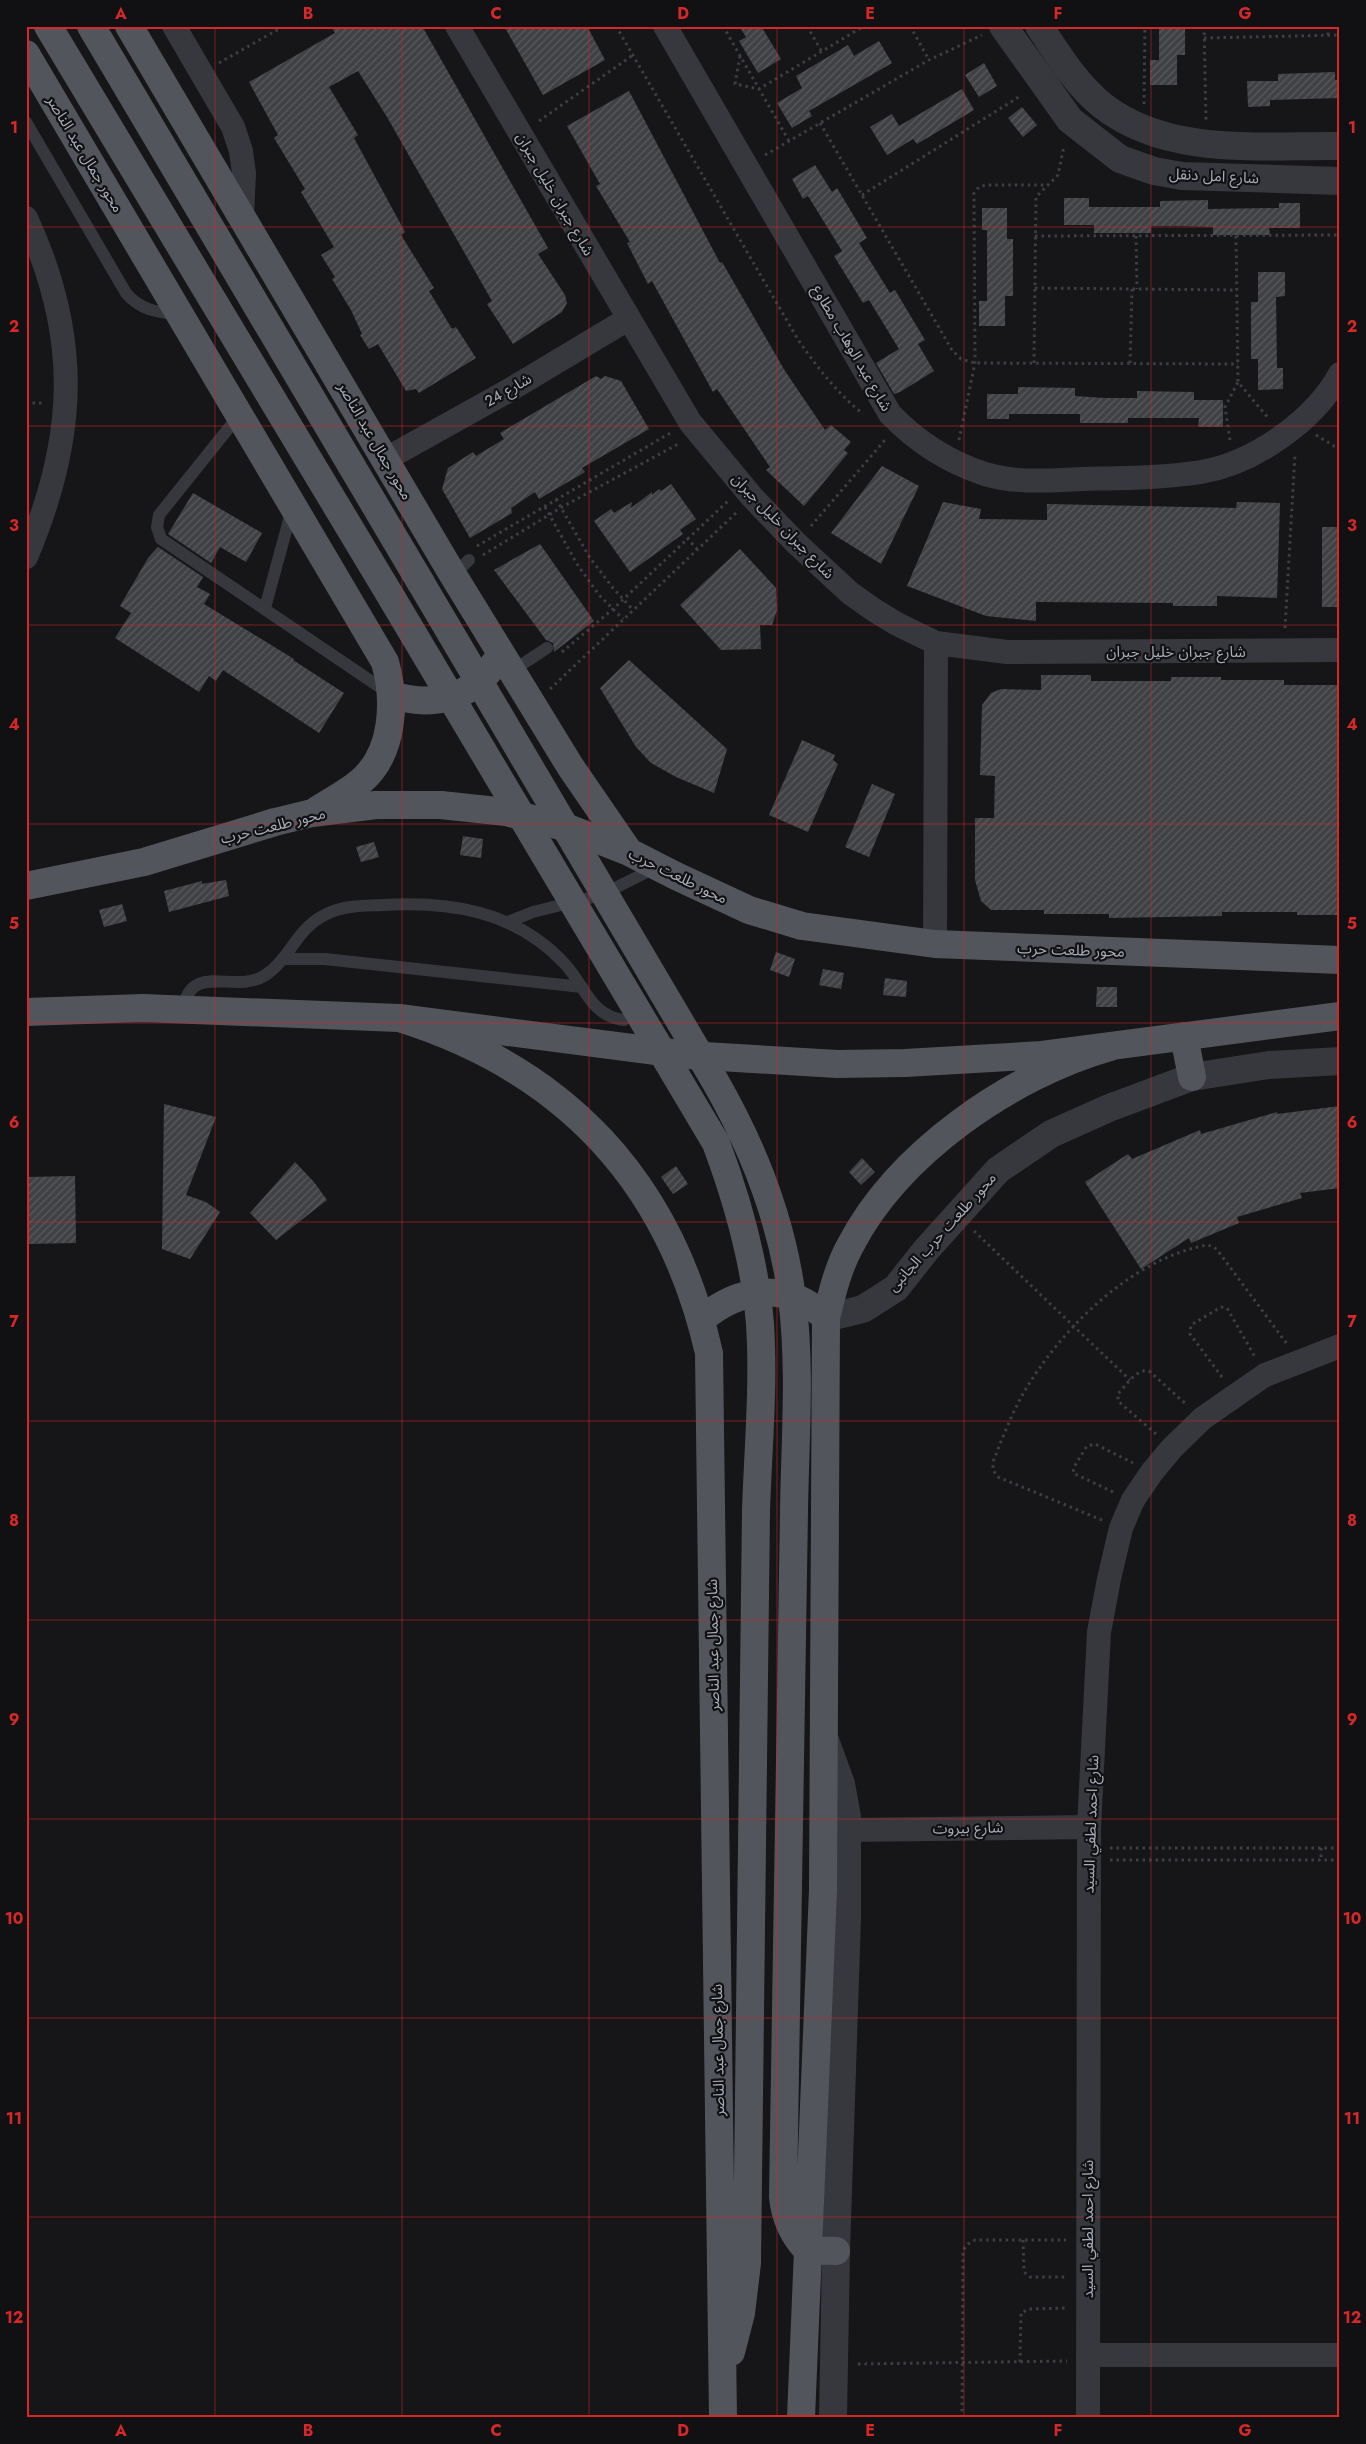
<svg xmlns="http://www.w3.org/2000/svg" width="1366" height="2444" viewBox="0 0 1366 2444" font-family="Jost,'Noto Sans Arabic',sans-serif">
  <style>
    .building { fill: url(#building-hatch) }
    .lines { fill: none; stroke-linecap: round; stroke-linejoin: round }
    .path { stroke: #3d3f44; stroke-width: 3; stroke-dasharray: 2.5 4; stroke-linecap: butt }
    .service { stroke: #37383d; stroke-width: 12 }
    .minor { stroke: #37383d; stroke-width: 24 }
    .tertiary { stroke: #37383d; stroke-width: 28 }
    .primary { stroke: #53555c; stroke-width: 28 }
    .primary-bridge { stroke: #53555c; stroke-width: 28 }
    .grid { fill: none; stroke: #d62828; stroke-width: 1; stroke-opacity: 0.55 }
    .labels { text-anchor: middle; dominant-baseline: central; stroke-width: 4.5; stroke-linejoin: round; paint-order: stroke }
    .street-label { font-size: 15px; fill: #a8adb8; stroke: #111113 }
    .neatline { fill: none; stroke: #d62828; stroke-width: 2 }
    .grid-label { font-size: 16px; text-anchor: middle; font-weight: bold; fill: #d62828 }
  </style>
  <defs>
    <pattern id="building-hatch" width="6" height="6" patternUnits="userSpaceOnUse" patternTransform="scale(1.25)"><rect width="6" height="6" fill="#404145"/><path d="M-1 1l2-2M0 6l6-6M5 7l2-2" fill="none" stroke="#595a5e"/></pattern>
  </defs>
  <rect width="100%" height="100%" fill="#161618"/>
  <path class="building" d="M 331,26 L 422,26 L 548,248 L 538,254 L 565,295 L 567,303 L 562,312 L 513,344 L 487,304 L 492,301 L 387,117 L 358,71 L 329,87 L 358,135 L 354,138 L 405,232 L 401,235 L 434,288 L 429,291 L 452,329 L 456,327 L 476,358 L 419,393 L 416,389 L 406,391 L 378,344 L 369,349 L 360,335 L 362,334 L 351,310 L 332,279 L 335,277 L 321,255 L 334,247 L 301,192 L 305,189 L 274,138 L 278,135 L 249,82 L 335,33 Z
    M 504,26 L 587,26 L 605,60 L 543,95 Z
    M 739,26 L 761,26 L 781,59 L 758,73 L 739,41 L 746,37 Z
    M 1159,26 L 1185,26 L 1185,55 L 1177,55 L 1177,85 L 1150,85 L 1150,60 L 1159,60 Z
    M 879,41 L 892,63 L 809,111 L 812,116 L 792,128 L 777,103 L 802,88 L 796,76 L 848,45 L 854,56 Z
    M 984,63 L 997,86 L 979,97 L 965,75 Z
    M 1335,72 L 1335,80 L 1340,80 L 1340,98 L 1270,100 L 1270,106 L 1248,107 L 1247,81 L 1278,81 L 1278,74 Z
    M 962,89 L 974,110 L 917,144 L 913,139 L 887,155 L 870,127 L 892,114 L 899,126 Z
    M 629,91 L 720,263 L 722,262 L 785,371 L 825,430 L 831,425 L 851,442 L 844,450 L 848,453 L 804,506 L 766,470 L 770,467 L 717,389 L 713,392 L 652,281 L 648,284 L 627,243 L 630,242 L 596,186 L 600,184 L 567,126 Z
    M 1022,107 L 1037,125 L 1023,137 L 1008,118 Z
    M 815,165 L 832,192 L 837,188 L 867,238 L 859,243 L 890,293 L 895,290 L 925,340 L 918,344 L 934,371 L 900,392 L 894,394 L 876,363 L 899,349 L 869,300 L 863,303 L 834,256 L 842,251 L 808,196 L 803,199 L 792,179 Z
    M 1064,198 L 1089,198 L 1089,207 L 1160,207 L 1160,201 L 1208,200 L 1208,209 L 1279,208 L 1279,203 L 1300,203 L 1300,228 L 1269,228 L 1270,235 L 1213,235 L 1213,227 L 1183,226 L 1151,226 L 1151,233 L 1094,233 L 1094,225 L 1064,225 Z
    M 982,208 L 1007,208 L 1007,239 L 1013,239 L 1013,296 L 1005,296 L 1005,326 L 979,326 L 979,301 L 987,301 L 987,230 L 982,230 Z
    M 1258,272 L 1285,272 L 1285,296 L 1276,297 L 1277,368 L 1283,368 L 1283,389 L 1258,390 L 1258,359 L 1251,359 L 1251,302 L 1258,302 Z
    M 596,376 L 601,379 L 605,376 L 621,381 L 649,429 L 582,468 L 585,472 L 539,499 L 535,492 L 511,508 L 512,513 L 470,538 L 442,489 L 448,468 L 473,452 L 476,456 L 504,439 L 500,433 Z
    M 1018,387 L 1075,388 L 1075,396 L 1104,398 L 1137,398 L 1137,391 L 1194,392 L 1194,400 L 1223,400 L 1223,427 L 1198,427 L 1199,418 L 1128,418 L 1128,423 L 1080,423 L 1080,414 L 1009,414 L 1009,419 L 987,419 L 987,394 L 1018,394 Z
    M 882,466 L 919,486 L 881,564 L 831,533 Z
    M 671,484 L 696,519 L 680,530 L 683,534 L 630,572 L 594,521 L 611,509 L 614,513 L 632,502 L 631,508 L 652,492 L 652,495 L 659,489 L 661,491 Z
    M 193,493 L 262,533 L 246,562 L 220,547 L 211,563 L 168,534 Z
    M 943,502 L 981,509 L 979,519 L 1047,520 L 1047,504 L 1236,508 L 1237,502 L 1280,503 L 1277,598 L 1217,596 L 1217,606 L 1173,606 L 1173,603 L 1036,602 L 1036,621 L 986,616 L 907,586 Z
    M 1322,527 L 1340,527 L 1340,607 L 1322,607 Z
    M 540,544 L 594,621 L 554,652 L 553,643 L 546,640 L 494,570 Z
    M 158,547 L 203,577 L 197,587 L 210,594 L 204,604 L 294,659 L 293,660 L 344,693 L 319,733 L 223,670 L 216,681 L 209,676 L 199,692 L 115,638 L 131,613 L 120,606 L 148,558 Z
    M 740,549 L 776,588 L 777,610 L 772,625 L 760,625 L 761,649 L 721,650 L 680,605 Z
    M 629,660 L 727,749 L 714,793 L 676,777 L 651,763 L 636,747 L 600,688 Z
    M 1041,675 L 1091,675 L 1091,681 L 1171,681 L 1171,677 L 1221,677 L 1221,680 L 1284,680 L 1284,685 L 1340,685 L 1340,915 L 1297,915 L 1297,912 L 1222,912 L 1222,916 L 1109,918 L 1109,914 L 1044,914 L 1044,910 L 991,910 L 981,901 L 975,880 L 975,818 L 994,818 L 995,776 L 980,775 L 982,705 L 991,693 L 1001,689 L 1041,690 Z
    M 802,740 L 835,755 L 833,760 L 838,764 L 808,832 L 769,815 Z
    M 872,784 L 895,794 L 869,857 L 845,847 Z
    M 463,836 L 483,839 L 481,858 L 460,855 Z
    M 374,842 L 379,857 L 361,862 L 356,847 Z
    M 226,880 L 229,896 L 169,912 L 164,891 L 202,881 L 202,884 Z
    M 122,904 L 127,921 L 104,927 L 99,910 Z
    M 776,952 L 795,959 L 789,977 L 770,970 Z
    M 823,969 L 844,973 L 841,989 L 819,985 Z
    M 885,978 L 907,981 L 906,997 L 883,995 Z
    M 1097,987 L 1117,987 L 1117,1007 L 1096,1007 Z
    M 164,1104 L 216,1117 L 186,1195 L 206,1202 L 220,1212 L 190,1259 L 162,1249 Z
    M 1340,1106 L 1340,1188 L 1300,1193 L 1302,1198 L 1237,1217 L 1239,1223 L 1191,1243 L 1189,1238 L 1141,1269 L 1085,1182 L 1128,1154 L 1132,1159 L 1200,1130 L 1201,1134 L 1277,1112 L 1277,1114 Z
    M 862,1158 L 875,1172 L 861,1185 L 849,1172 Z
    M 295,1162 L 314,1182 L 327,1200 L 276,1240 L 250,1213 Z
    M 676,1166 L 688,1184 L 673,1194 L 661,1177 Z
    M 75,1176 L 76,1243 L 26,1244 L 26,1177 Z"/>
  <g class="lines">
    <path class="path" d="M 616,26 L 797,338 C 816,366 836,392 863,414
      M 723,26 L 789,141
      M 807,26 L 822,52
      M 910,26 L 929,60
      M 1204,26 L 1206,121
      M 1328,26 L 1328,36
      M 1204,38 L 1340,35
      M 740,56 L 735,84 L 759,89 L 864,26
      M 219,63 L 284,26
      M 1144,104 L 1145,26
      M 539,121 L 633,55
      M 820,123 L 952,350 L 961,359 L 975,363 L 1238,364
      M 765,155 L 929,60 L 982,35
      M 862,195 L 1022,95
      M 1035,236 L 1340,235
      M 1136,236 L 1137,289
      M 1236,236 L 1238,382 L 1269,419
      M 1035,288 L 1237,290
      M 1034,363 L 1036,197 L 1058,175 L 1064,146
      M 1130,363 L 1132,289
      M 26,403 L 43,403
      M 1316,435 L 1334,446 L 1340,446
      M 959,440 L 975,363 L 974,193 L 979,187 L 986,185 L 1047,185
      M 1230,440 L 1225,407 L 1238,382
      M 556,499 L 590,558 L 613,588 L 633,610
      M 545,507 L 577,564 L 599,595 L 623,619
      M 811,526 L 885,440
      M 687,538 L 697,549
      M 477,546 L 672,432
      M 483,555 L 562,507 L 680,443
      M 1285,628 L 1295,454
      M 562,652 L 613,609 L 728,501
      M 550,689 L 736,513
      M 974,1231 L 1130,1380
      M 1222,1377 L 1190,1334 L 1191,1325 L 1221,1307 L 1227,1308 L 1255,1357
      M 1156,1434 L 1118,1401 L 1118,1394 C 1126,1385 1137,1368 1149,1371 L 1187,1405
      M 1113,1492 L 1073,1473 L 1074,1467 L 1087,1446 L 1095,1444 L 1133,1463
      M 1102,1520 L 998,1477 L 993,1470 L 993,1462 C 1002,1439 1011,1415 1024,1392 C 1062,1328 1131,1259 1207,1245 L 1214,1247 L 1218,1251 L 1287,1344
      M 1110,1848 L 1340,1848
      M 1321,1848 L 1321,1860
      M 1110,1860 L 1340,1860
      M 1023,2240 L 1024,2272 L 1030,2277 L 1067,2277
      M 1020,2362 L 1021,2313 L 1029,2309 L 1068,2308
      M 858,2364 L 1067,2361
      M 962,2418 L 963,2250 L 968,2244 L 975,2240 L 1066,2240"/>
    <path class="service" d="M 26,122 L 126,293 C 140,310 157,312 179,315
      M 240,414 L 159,515 L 157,527 L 161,539 L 390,694
      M 453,575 L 469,560
      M 265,608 L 292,509
      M 512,671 L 547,648
      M 508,922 L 533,912 L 601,895 L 657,867
      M 282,959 L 325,959 L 582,987
      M 183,1009 C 191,961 234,994 264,976 C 288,961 296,931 321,917 C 340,905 362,906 383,905 C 451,901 515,911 564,963 C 585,985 590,1016 624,1020"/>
    <path class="minor" d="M 174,26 L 233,127 L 241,151 L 244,173 L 242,216
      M 457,26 L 690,422 L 752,497 L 796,543 L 850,593 L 874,610 L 897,624 L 936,643 L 1007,652 L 1340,650
      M 665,26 L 890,414 C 917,442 948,462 985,474 C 1017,484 1051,480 1083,479 C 1123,478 1162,478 1201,472 C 1254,463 1314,421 1340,374
      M 26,218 C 81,337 77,437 26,557
      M 386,459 L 508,391 L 628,319
      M 935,944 L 936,643
      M 847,1830 L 1089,1827
      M 1088,2355 L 1340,2355
      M 1088,2418 L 1089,1827 L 1099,1632 L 1109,1579 L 1121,1528 L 1133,1500 L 1152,1472 L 1172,1448 L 1203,1418 L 1265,1375 L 1340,1346"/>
    <path class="tertiary" d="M 1003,26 L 1070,120 L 1120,159 L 1154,171 L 1182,176 L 1340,181
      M 1039,26 C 1058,54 1076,85 1103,106 C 1169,157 1262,145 1340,146
      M 826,1318 L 863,1309 L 896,1288 L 926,1250 L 998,1170 L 1051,1134 L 1109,1108 L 1192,1077 L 1269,1065 L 1340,1061
      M 825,1740 L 841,1784 L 847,1817 L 847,1918 L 836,2251 L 833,2418"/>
    <path class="primary" d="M 48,26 L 393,600
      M 91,26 L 421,583
      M 129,26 L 453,575 L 570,766 L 629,852
      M 26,54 L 385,662 C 396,701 394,754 360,782 C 347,793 331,801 317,810
      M 392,695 C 430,707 470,700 494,664
      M 26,886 L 144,862 L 275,822 L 312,813 L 376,805 L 441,805 L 506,812 L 568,828 L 629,852 L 676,876 L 749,910 L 802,926 L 935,944 L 1340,960
      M 26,1012 L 143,1008 L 399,1018 L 687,1055 L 837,1064 L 905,1063 L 1042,1055 L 1340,1016
      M 399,1018 C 566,1070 670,1182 709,1353 L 723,2418
      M 1184,1036 L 1192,1077
      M 702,1319 C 740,1287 787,1281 826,1318
      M 794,1511 L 783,2197 C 785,2218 792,2234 807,2250 L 836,2251
      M 731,2352 L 741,2313 L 747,2263 L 756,1511
      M 801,2418 L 823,1890 L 826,1318 C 832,1293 838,1268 850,1246 C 898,1153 1011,1075 1110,1047"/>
    <path class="primary-bridge" d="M 421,583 L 715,1081 C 754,1149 782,1220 792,1298 C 801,1368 795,1441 794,1511
      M 393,600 L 716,1143 C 738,1202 755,1261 760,1324 C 764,1386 758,1449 756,1511"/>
  </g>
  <path class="grid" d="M 215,26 L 215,2418M 402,26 L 402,2418M 589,26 L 589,2418M 777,26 L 777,2418M 964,26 L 964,2418M 1151,26 L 1151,2418M 26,227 L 1340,227M 26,426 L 1340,426M 26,625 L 1340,625M 26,824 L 1340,824M 26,1023 L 1340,1023M 26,1222 L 1340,1222M 26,1421 L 1340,1421M 26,1620 L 1340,1620M 26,1819 L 1340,1819M 26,2018 L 1340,2018M 26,2217 L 1340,2217"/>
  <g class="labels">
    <g class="street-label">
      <text transform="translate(85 154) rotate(59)">محور جمال عبد الناصر</text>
      <text transform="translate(1214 176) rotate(3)">شارع امل دنقل</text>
      <text transform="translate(555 194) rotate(60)">شارع جبران خليل جبران</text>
      <text transform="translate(852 348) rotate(60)">شارع عبد الوهاب مطاوع</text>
      <text transform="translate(508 390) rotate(-30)">شارع 24</text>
      <text transform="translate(375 441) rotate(60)">محور جمال عبد الناصر</text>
      <text transform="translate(783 526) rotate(46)">شارع جبران خليل جبران</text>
      <text x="1176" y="652">شارع جبران خليل جبران</text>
      <text transform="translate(273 826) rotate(-14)">محور طلعت حرب</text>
      <text transform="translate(678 876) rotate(26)">محور طلعت حرب</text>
      <text transform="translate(1071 950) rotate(2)">محور طلعت حرب</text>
      <text transform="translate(942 1232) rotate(-48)">محور طلعت حرب الجانبى</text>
      <text transform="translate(713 1645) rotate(-91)">شارع جمال عبد الناصر</text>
      <text transform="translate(1091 1824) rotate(-88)">شارع احمد لطفي السيد</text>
      <text transform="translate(968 1828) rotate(-1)">شارع بيروت</text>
      <text transform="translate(718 2050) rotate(-91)">شارع جمال عبد الناصر</text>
      <text transform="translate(1088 2229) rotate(-90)">شارع احمد لطفي السيد</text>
    </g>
  </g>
  <rect width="1366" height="2444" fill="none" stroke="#111113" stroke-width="55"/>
  <rect x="28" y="28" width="1310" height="2388" class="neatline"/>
  <g class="grid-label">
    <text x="121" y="19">A</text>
    <text x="308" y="19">B</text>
    <text x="496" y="19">C</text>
    <text x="683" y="19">D</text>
    <text x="870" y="19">E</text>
    <text x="1058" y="19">F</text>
    <text x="1245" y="19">G</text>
    <text x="14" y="133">1</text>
    <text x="1352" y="133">1</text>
    <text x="14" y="332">2</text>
    <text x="1352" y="332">2</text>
    <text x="14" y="531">3</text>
    <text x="1352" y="531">3</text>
    <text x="14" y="730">4</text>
    <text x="1352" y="730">4</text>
    <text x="14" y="929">5</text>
    <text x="1352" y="929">5</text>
    <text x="14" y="1128">6</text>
    <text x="1352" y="1128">6</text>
    <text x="14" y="1327">7</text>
    <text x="1352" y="1327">7</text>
    <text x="14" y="1526">8</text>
    <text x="1352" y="1526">8</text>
    <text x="14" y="1725">9</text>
    <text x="1352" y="1725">9</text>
    <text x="14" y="1924">10</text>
    <text x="1352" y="1924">10</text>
    <text x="14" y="2124">11</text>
    <text x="1352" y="2124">11</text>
    <text x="14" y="2323">12</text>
    <text x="1352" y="2323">12</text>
    <text x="121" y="2436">A</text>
    <text x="308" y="2436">B</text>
    <text x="496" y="2436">C</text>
    <text x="683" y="2436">D</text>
    <text x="870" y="2436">E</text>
    <text x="1058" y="2436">F</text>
    <text x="1245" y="2436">G</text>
  </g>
</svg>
